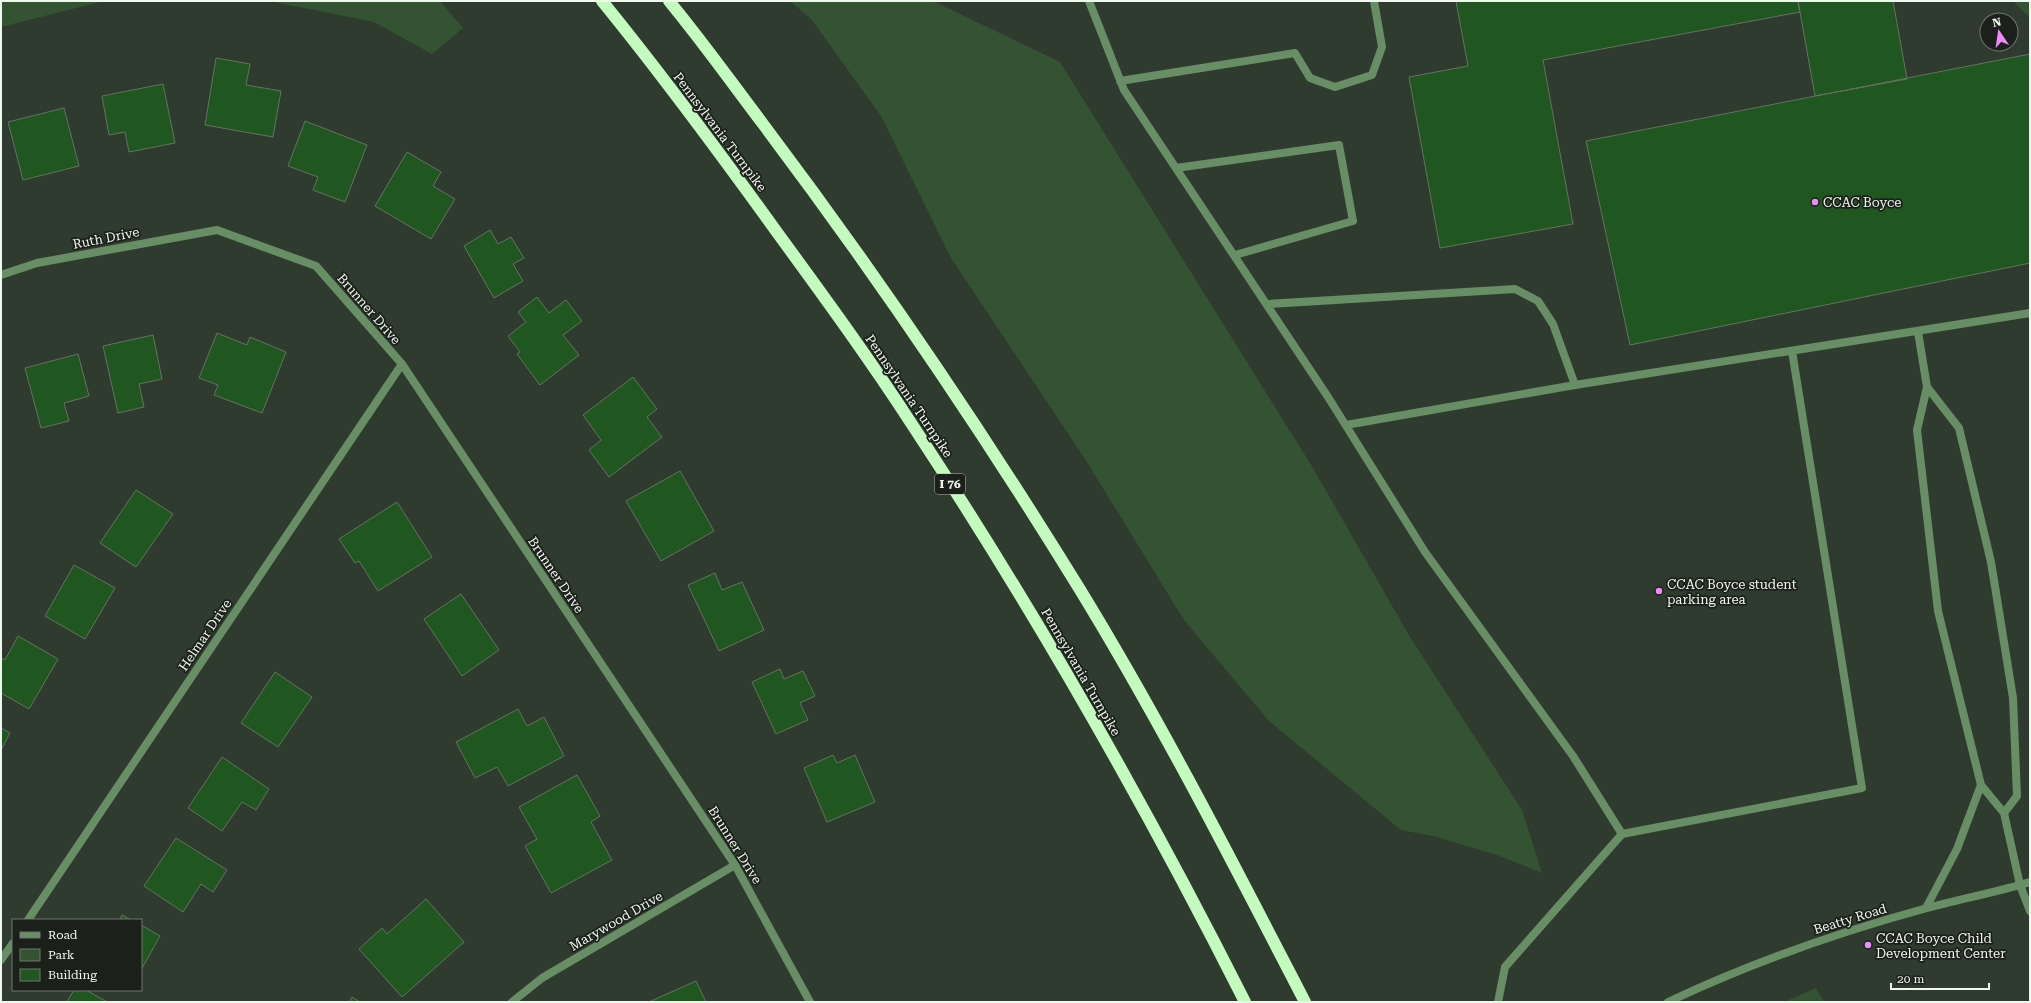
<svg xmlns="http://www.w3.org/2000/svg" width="2031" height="1003" viewBox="0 0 2031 1003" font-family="'Roboto Serif',serif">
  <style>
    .green { fill: #345332 }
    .building { fill: #20561f; stroke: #657263 }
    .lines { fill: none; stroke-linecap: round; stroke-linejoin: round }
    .service { stroke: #688e65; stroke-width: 8 }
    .minor { stroke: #688e65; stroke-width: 8 }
    .tertiary { stroke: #688e65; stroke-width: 8 }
    .motorway { stroke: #c3fbbf; stroke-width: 12 }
    .poi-dot { fill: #ed8cf9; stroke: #1b201a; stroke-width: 1.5 }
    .labels { text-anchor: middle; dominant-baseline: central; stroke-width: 3.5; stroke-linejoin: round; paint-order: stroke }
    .shield { fill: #1b201a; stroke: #b0b6af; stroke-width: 1 }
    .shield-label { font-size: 12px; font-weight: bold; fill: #f0f7ef }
    .street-label { font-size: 13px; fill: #f0f7ef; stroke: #1b201a }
    .poi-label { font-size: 13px; fill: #f0f7ef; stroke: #1b201a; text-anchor: start }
  </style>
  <rect width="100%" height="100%" fill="#2f3b2e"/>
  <path class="green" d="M 1,1 L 104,1 L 1,27 Z
    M 269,1 L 440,1 L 463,28 L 432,54 L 374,22 Z
    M 790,1 L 933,1 L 1060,62 L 1313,468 L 1410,637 L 1522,810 L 1542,873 L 1497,855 L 1433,836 L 1401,830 L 1269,721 L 1184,620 L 1085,459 L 951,258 L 881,116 L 812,20 Z
    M 2013,1 L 2030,1 L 2030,15 L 2027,15 Z
    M 1816,988 L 1824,1002 L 1784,1002 Z"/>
  <path class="building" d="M 1456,1 L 1798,1 L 1800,12 L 1543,60 L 1573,224 L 1440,248 L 1409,77 L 1468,66 Z
    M 1798,1 L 1893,1 L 1907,79 L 1815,96 Z
    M 2030,54 L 2030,263 L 1630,345 L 1586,141 Z
    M 216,58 L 250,64 L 246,85 L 281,91 L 273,137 L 205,125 Z
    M 163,84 L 175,143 L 129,152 L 125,132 L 109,135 L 102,96 Z
    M 64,108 L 79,166 L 23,180 L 8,122 Z
    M 305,121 L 367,145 L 345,202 L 313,190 L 318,177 L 288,166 Z
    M 407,152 L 441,172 L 433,186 L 455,199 L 431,239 L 375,206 Z
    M 490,230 L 498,244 L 511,237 L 524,258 L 513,264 L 523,281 L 494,298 L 464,246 Z
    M 537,297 L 549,313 L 566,300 L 582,321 L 563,335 L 579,355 L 540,385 L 517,354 L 520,352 L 508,336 L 526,322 L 518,312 Z
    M 217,333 L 247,345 L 250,337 L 286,352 L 262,413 L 214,395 L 218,385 L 199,378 Z
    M 153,335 L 162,379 L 139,384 L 144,407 L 118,413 L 103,346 Z
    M 78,354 L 89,396 L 64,403 L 69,421 L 41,428 L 25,368 Z
    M 633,377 L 657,409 L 647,417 L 662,437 L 609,477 L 589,450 L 601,440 L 583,415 Z
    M 680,471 L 714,531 L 661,561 L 626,501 Z
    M 136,490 L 173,514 L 136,567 L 100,543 Z
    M 397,502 L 432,557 L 378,591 L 359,561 L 355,563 L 339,539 Z
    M 74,565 L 115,588 L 85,639 L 45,616 Z
    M 715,573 L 722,590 L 742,582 L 764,630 L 719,651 L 688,585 Z
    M 461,594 L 499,650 L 462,676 L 424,619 Z
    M 18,636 L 58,659 L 29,709 L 1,693 L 1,658 L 5,660 Z
    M 780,669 L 784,679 L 803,671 L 815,696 L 800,703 L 808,720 L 776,734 L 752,682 Z
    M 275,672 L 312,697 L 278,747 L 241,723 Z
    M 518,709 L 527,726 L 544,717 L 564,756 L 508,786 L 497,767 L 475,778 L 456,742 Z
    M 1,728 L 10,733 L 1,750 Z
    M 833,755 L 837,763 L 855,755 L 875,802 L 827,822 L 804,768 Z
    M 222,757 L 269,789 L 256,810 L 242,802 L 222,831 L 188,808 Z
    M 577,775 L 600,816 L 591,822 L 612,860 L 551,893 L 525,846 L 537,839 L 519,807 Z
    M 176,838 L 227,870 L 213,892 L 201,884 L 183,912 L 144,886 Z
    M 426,899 L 464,942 L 402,997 L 359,949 L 382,928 L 387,934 Z
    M 122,915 L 131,920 L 120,920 Z
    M 141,925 L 160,936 L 141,970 Z
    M 696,981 L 706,1002 L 649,1002 Z
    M 74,990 L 86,990 L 107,1002 L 67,1002 Z
    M 352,997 L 360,1002 L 349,1002 Z"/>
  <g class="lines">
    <path class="service" d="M 1089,1 L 1124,90 L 1328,397 L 1425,552 L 1573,756 L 1622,834
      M 1120,81 L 1295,53 L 1310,78 L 1335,87 L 1372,75 L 1382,47 L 1374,1
      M 1176,168 L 1339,145 L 1353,221 L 1235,255
      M 1268,304 L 1515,289 L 1538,301 L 1553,324 L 1575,385
      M 1918,332 L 1927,387
      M 1346,425 L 1575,385 L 2030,313
      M 2004,813 L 2017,796 L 2013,698 L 1991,562 L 1959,428 L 1927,387 L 1917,430 L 1938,611 L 1981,785 L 2004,813 L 2020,885
      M 1926,908 L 1957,849 L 1981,785
      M 1498,1002 L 1505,967 L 1622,834 L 1862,788 L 1792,351"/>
    <path class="minor" d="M 1,275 L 37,263 L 217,230 L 316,266 L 402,364 L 735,865 L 810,1002
      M 28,920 L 402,364
      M 1,960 L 13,943
      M 512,1002 L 542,978 L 735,865"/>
    <path class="tertiary" d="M 2020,885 L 2030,911
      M 1668,1002 C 1751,963 1839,932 1927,908 C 1961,899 1996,892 2030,882"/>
    <path class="motorway" d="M 602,1 C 664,77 722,156 779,235 C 825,298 871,361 913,426 C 1035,611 1145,804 1245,1002
      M 669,1 C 702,41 732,83 763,124 C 876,274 981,429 1079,588 C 1161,722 1233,863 1305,1002"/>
  </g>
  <g class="poi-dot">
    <circle cx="1815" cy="202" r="4"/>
    <circle cx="1659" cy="591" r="4"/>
    <circle cx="1868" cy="945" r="4"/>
  </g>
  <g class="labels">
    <rect class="shield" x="935" y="474" width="30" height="20" rx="3"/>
    <g class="shield-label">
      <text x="950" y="484">I 76</text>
    </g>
    <g class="street-label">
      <text transform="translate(720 132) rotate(53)">Pennsylvania Turnpike</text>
      <text transform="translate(106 238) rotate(-11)">Ruth Drive</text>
      <text transform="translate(369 309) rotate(49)">Brunner Drive</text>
      <text transform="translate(909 396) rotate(56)">Pennsylvania Turnpike</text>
      <text transform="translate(556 575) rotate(56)">Brunner Drive</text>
      <text transform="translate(205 635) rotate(-56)">Helmar Drive</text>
      <text transform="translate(1081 672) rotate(60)">Pennsylvania Turnpike</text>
      <text transform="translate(735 845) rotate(58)">Brunner Drive</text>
      <text transform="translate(1850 919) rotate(-17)">Beatty Road</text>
      <text transform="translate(616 921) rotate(-30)">Marywood Drive</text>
    </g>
    <g class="poi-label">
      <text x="1823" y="202">CCAC Boyce</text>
      <text x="1667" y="584">CCAC Boyce student<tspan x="1667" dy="15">parking area</tspan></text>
      <text x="1876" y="938">CCAC Boyce Child<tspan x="1876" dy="15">Development Center</tspan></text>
    </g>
  </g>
  <rect width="2031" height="1003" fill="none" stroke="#f0f7ef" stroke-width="4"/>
  <rect x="12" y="919" width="130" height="72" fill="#1b201a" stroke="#70766f"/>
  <rect x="20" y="932" width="20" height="6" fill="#688e65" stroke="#70766f"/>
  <text x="48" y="939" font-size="12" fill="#f0f7ef">Road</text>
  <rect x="20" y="949" width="20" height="12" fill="#345332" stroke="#70766f"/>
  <text x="48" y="959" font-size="12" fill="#f0f7ef">Park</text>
  <rect x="20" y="969" width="20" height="12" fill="#20561f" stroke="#70766f"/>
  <text x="48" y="979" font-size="12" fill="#f0f7ef">Building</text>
  <g transform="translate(1999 32) rotate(347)"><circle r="19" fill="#1b201a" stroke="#70766f"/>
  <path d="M0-3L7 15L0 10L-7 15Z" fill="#ed8cf9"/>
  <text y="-6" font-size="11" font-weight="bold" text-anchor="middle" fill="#f0f7ef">N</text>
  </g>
  <path d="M1891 983v6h98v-6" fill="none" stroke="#f0f7ef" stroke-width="2"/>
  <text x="1897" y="983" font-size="12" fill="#f0f7ef" stroke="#1b201a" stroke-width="3" paint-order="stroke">20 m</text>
</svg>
